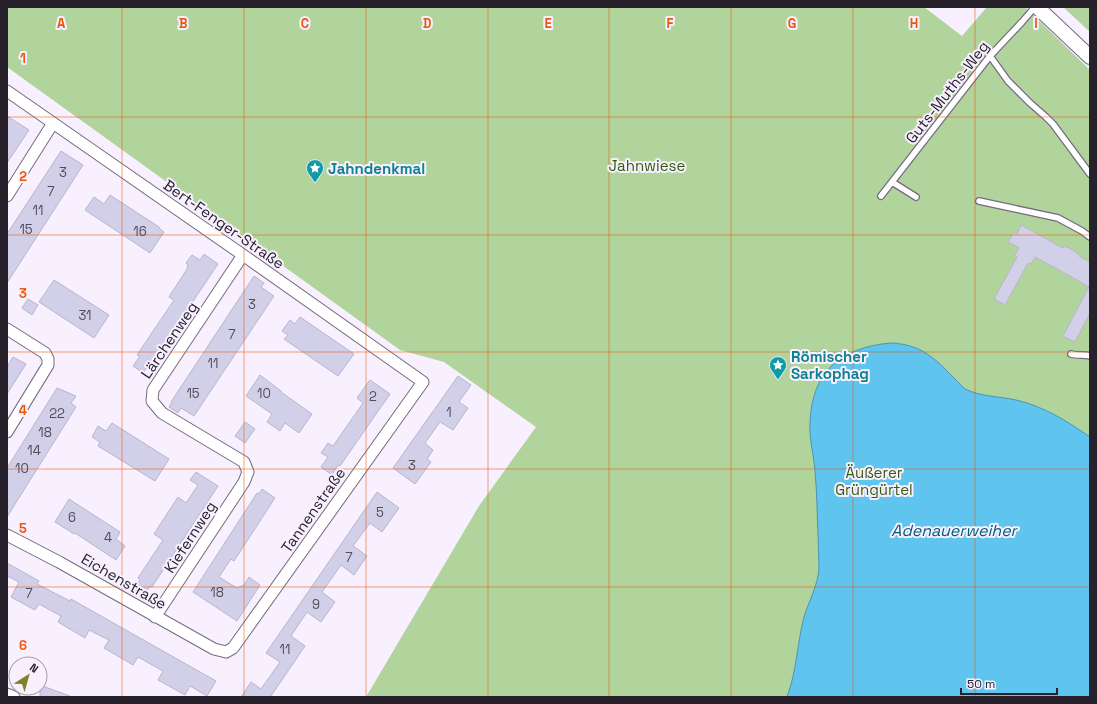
<svg xmlns="http://www.w3.org/2000/svg" width="1097" height="704" viewBox="0 0 1097 704" font-family="'Space Grotesk',sans-serif">
  <style>
    .green { fill: #b0d49c }
    .water { fill: #5fc4ee; stroke: #4e93b3 }
    .building { fill: #d2cfe9; stroke: #b8b5ce }
    .lines { fill: none; stroke-linecap: round; stroke-linejoin: round }
    .service-casing { stroke: #756a7f; stroke-width: 8 }
    .minor-casing { stroke: #756a7f; stroke-width: 13 }
    .tertiary-casing { stroke: #756a7f; stroke-width: 16 }
    .service { stroke: #fff; stroke-width: 5.5 }
    .minor { stroke: #fff; stroke-width: 11 }
    .tertiary { stroke: #fff; stroke-width: 14 }
    .grid { fill: none; stroke: #e8590c; stroke-width: 1; stroke-opacity: 0.55 }
    .labels { text-anchor: middle; dominant-baseline: central; stroke-width: 4; stroke-linejoin: round; paint-order: stroke }
    .number-label { font-size: 13px; fill: #514c5a }
    .street-label { font-size: 15px; fill: #26212a; stroke: #f8f0ff }
    .park-label { font-size: 15px; fill: #325b0e; stroke: #f8f0ff }
    .culture-label { font-size: 15px; font-weight: bold; fill: #0d838f; stroke: #f8f0ff; text-anchor: start }
    .water-label { font-size: 16px; font-style: italic; fill: #005a76; stroke: #f8f0ff }
    .grid-label { font-size: 13px; text-anchor: middle; font-weight: bold; fill: #e8590c; stroke: #f8f0ff; stroke-width: 4; stroke-linejoin: round; paint-order: stroke }
  </style>
  <rect width="100%" height="100%" fill="#f8f0ff"/>
  <path class="green" d="M 7,7 L 924,7 L 962,36 L 987,7 L 1025,7 L 1090,70 L 1090,697 L 366,697 L 479,506 L 536,427 L 444,362 L 400,350 L 7,67 Z
    M 1063,7 L 1090,7 L 1090,32 Z"/>
  <path class="water" d="M 890,343 C 927,344 940,365 965,389 C 982,397 998,396 1016,400 C 1043,406 1067,421 1090,437 L 1090,697 L 787,697 C 797,670 797,644 804,617 C 809,601 818,585 819,568 C 819,557 818,546 818,535 C 817,514 817,493 815,471 C 814,456 809,439 810,423 C 812,371 840,348 890,343 Z"/>
  <path class="building" d="M 7,116 L 29,130 L 7,163 Z
    M 61,151 L 83,165 L 7,283 L 7,234 Z
    M 110,195 L 159,227 L 159,228 L 164,232 L 150,253 L 85,210 L 94,197 L 104,204 Z
    M 1021,225 L 1063,248 L 1064,246 L 1069,248 L 1080,255 L 1079,256 L 1090,262 L 1090,313 L 1075,342 L 1063,336 L 1089,287 L 1061,271 L 1035,257 L 1031,264 L 1028,263 L 1005,305 L 994,299 L 1017,257 L 1015,255 L 1019,248 L 1008,242 L 1014,232 L 1017,234 Z
    M 204,254 L 218,264 L 151,364 L 150,363 L 143,373 L 133,366 L 140,356 L 137,355 L 174,300 L 169,297 L 187,269 L 188,265 L 186,263 L 192,255 L 200,260 Z
    M 254,276 L 264,283 L 261,287 L 274,296 L 194,416 L 181,408 L 178,413 L 169,407 L 172,402 L 171,402 Z
    M 54,280 L 109,315 L 94,338 L 39,302 Z
    M 28,299 L 38,305 L 32,315 L 22,308 Z
    M 300,317 L 354,354 L 338,376 L 284,339 L 288,335 L 282,331 L 290,320 L 295,324 Z
    M 13,357 L 26,364 L 7,394 L 7,367 Z
    M 260,375 L 281,391 L 281,392 L 312,414 L 299,433 L 285,423 L 280,431 L 267,422 L 272,414 L 246,396 Z
    M 458,376 L 471,385 L 459,402 L 468,408 L 453,430 L 440,422 L 425,443 L 433,450 L 427,459 L 431,462 L 415,484 L 393,468 Z
    M 370,380 L 390,394 L 340,466 L 338,465 L 332,475 L 321,467 L 328,457 L 321,453 L 328,443 L 333,446 L 363,403 L 357,398 Z
    M 57,388 L 76,396 L 71,403 L 76,407 L 7,517 L 7,468 Z
    M 245,422 L 255,429 L 245,443 L 235,436 Z
    M 112,423 L 169,459 L 155,481 L 98,446 L 100,442 L 92,437 L 98,426 L 106,431 Z
    M 196,472 L 218,486 L 152,587 L 150,586 L 144,596 L 133,590 L 140,580 L 138,578 L 163,540 L 154,534 L 178,497 L 186,503 L 198,485 L 190,480 Z
    M 262,489 L 275,498 L 234,561 L 231,559 L 219,577 L 237,588 L 244,585 L 249,577 L 260,585 L 237,621 L 193,592 L 257,493 L 259,494 Z
    M 377,492 L 399,508 L 382,532 L 370,523 L 353,546 L 367,556 L 354,575 L 341,565 L 322,592 L 335,602 L 321,622 L 307,612 L 291,636 L 305,646 L 271,696 L 272,697 L 241,697 L 251,682 L 261,689 L 280,662 L 266,653 Z
    M 69,499 L 120,532 L 116,539 L 125,546 L 116,560 L 75,533 L 74,534 L 55,522 Z
    M 7,563 L 39,581 L 37,584 L 70,601 L 71,599 L 216,681 L 207,696 L 190,686 L 185,695 L 158,680 L 163,671 L 138,657 L 133,665 L 104,648 L 109,640 L 89,630 L 85,638 L 58,622 L 61,616 L 39,604 L 35,610 L 11,597 L 19,582 L 7,576 Z
    M 40,685 L 70,696 L 70,697 L 40,697 Z"/>
  <g class="lines">
    <g class="service-casing">
      <path id="service" d="M 990,56 L 1008,81 L 1030,103 L 1046,117 L 1053,124 L 1090,174
        M 892,182 L 916,197
        M 881,196 L 990,56 L 1022,22 L 1035,7
        M 979,201 L 1058,218 L 1082,231 L 1090,237
        M 1071,354 C 1078,356 1085,354 1090,356"/>
    </g>
    <g class="minor-casing">
      <path id="minor" d="M 7,91 L 243,255 L 423,382 L 233,648 L 226,652 L 214,649 L 59,562 L 7,535
        M 7,196 L 53,123
        M 7,329 L 45,353 L 48,359 L 48,365 L 7,432
        M 155,617 L 244,482 L 248,472 L 244,462 L 162,413 L 152,401 L 153,390 L 243,255
        M 7,694 L 14,697"/>
    </g>
    <g class="tertiary-casing">
      <path id="tertiary" d="M 1037,7 L 1090,57"/>
    </g>
    <use href="#service" class="service"/>
    <use href="#minor" class="minor"/>
    <use href="#tertiary" class="tertiary"/>
  </g>
  <path class="grid" d="M 122,7 L 122,697M 244,7 L 244,697M 366,7 L 366,697M 488,7 L 488,697M 609,7 L 609,697M 731,7 L 731,697M 853,7 L 853,697M 975,7 L 975,697M 7,117 L 1090,117M 7,235 L 1090,235M 7,352 L 1090,352M 7,469 L 1090,469M 7,587 L 1090,587"/>
  <defs>
    <g id="sight-pin" transform="scale(0.9)"><path d="M0 17L-7.5 6A9.5 9.5 0 1 1 7.5 6Z" fill="#0f9aa8" stroke="#f8f0ff"/><path d="M0-6L1.8-2.2L6-1.7L2.9 1.2L3.7 5.4L0 3.3L-3.7 5.4L-2.9 1.2L-6-1.7L-1.8-2.2Z" fill="#fff"/></g>
  </defs>
  <g fill-rule="evenodd">
    <use href="#sight-pin" x="315" y="168"/>
    <use href="#sight-pin" x="778" y="365"/>
  </g>
  <g class="labels">
    <g class="number-label">
      <text x="63" y="172">3</text>
      <text x="51" y="191">7</text>
      <text x="38" y="210">11</text>
      <text x="26" y="229">15</text>
      <text x="140" y="231">16</text>
      <text x="252" y="304">3</text>
      <text x="85" y="315">31</text>
      <text x="232" y="334">7</text>
      <text x="213" y="363">11</text>
      <text x="193" y="393">15</text>
      <text x="264" y="393">10</text>
      <text x="373" y="396">2</text>
      <text x="449" y="412">1</text>
      <text x="57" y="413">22</text>
      <text x="45" y="432">18</text>
      <text x="34" y="450">14</text>
      <text x="412" y="465">3</text>
      <text x="22" y="468">10</text>
      <text x="380" y="512">5</text>
      <text x="72" y="517">6</text>
      <text x="108" y="537">4</text>
      <text x="349" y="557">7</text>
      <text x="217" y="592">18</text>
      <text x="29" y="593">7</text>
      <text x="316" y="604">9</text>
      <text x="285" y="649">11</text>
    </g>
    <g class="street-label">
      <text transform="translate(947 92) rotate(-52)">Guts-Muths-Weg</text>
      <text transform="translate(224 224) rotate(35)">Bert-Fenger-Straße</text>
      <text transform="translate(169 340) rotate(-56)">Lärchenweg</text>
      <text transform="translate(313 510) rotate(-55)">Tannenstraße</text>
      <text transform="translate(190 537) rotate(-57)">Kiefernweg</text>
      <text transform="translate(124 581) rotate(30)">Eichenstraße</text>
    </g>
    <g class="park-label">
      <text x="647" y="165">Jahnwiese</text>
      <text x="874" y="472">Äußerer<tspan x="874" dy="17">Grüngürtel</tspan></text>
    </g>
    <g class="culture-label">
      <text x="328" y="168">Jahndenkmal</text>
      <text x="791" y="356">Römischer<tspan x="791" dy="17">Sarkophag</tspan></text>
    </g>
    <g class="water-label">
      <text x="954" y="530">Adenauerweiher</text>
    </g>
  </g>
  <g class="grid-label">
    <text x="61" y="28">A</text>
    <text x="183" y="28">B</text>
    <text x="305" y="28">C</text>
    <text x="427" y="28">D</text>
    <text x="548" y="28">E</text>
    <text x="670" y="28">F</text>
    <text x="792" y="28">G</text>
    <text x="914" y="28">H</text>
    <text x="1036" y="28">I</text>
    <text x="23" y="63">1</text>
    <text x="23" y="181">2</text>
    <text x="23" y="298">3</text>
    <text x="23" y="415">4</text>
    <text x="23" y="533">5</text>
    <text x="23" y="650">6</text>
  </g>
  <rect width="1097" height="704" fill="none" stroke="#26212a" stroke-width="16"/>
  <g transform="translate(28 676) rotate(37)"><circle r="19" fill="#f8f0ff" stroke="#a49daa"/>
  <path d="M0-3L7 15L0 10L-7 15Z" fill="#838129"/>
  <text y="-6" font-size="11" font-weight="bold" text-anchor="middle" fill="#26212a">N</text>
  </g>
  <path d="M961 688v6h96v-6" fill="none" stroke="#26212a" stroke-width="2"/>
  <text x="967" y="688" font-size="12" fill="#26212a" stroke="#f8f0ff" stroke-width="3" paint-order="stroke">50 m</text>
</svg>
